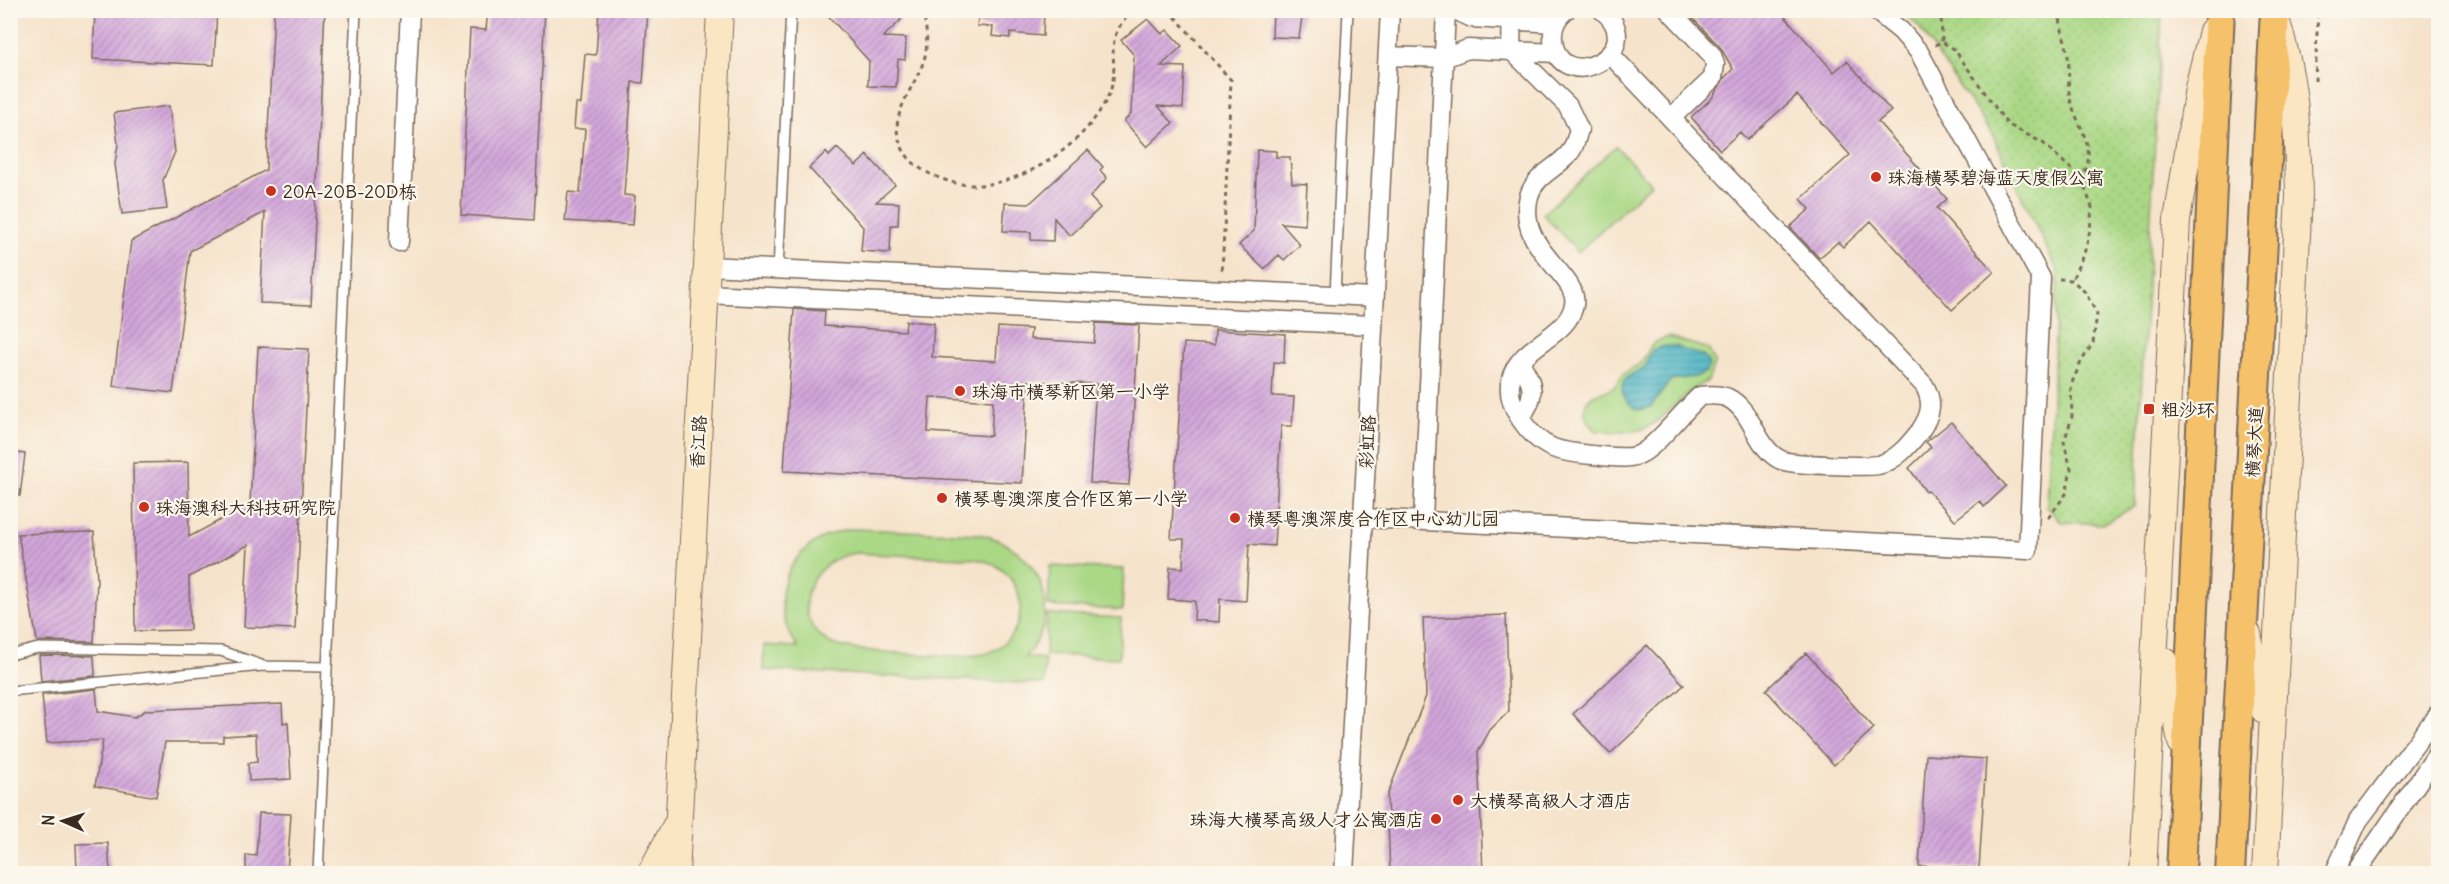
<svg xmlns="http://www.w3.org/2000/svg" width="2449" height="884" viewBox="0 0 2449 884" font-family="Delius,'LXGW WenKai TC',sans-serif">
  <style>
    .grass { fill: url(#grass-dots); stroke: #728152; stroke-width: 1.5 }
    .pitch { fill: #aad885; stroke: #728152; stroke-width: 1.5; fill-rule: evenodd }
    .water { fill: url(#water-rules); stroke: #406e70; stroke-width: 1.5 }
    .building { fill: url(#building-hatch); fill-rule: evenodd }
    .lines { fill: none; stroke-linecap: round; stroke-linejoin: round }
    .service-casing { stroke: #7c6b5b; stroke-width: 12 }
    .minor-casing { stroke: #7c6b5b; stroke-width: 21 }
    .secondary-casing { stroke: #7c6b5b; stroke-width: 28 }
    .primary-casing { stroke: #7c6b5b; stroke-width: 32 }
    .path { stroke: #7c6b5b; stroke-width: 3; stroke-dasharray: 4.5 4.5; stroke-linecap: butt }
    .service { stroke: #fff; stroke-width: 9 }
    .minor { stroke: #fff; stroke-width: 18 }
    .secondary { stroke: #fbe6c4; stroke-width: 26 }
    .primary { stroke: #f5c16b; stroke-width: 28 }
    .poi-dot { fill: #c8321e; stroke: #fbf7ec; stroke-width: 2 }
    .labels { text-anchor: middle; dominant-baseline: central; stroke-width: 4.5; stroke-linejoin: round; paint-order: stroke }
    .poi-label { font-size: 18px; fill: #3b2a1e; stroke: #fbf7ec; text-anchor: start }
    .street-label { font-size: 18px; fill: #3b2a1e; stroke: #fbf7ec }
  </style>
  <defs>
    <pattern id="grass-dots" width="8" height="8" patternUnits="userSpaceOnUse" patternTransform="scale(1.5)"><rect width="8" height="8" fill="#aad885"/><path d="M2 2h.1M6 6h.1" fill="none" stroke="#93ba72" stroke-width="1.8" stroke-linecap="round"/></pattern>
    <pattern id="water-rules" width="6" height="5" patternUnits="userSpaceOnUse" patternTransform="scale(1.5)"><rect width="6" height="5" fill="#45b1c2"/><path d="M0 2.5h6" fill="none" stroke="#3b909d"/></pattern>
    <pattern id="building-hatch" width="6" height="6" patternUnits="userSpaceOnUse" patternTransform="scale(1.5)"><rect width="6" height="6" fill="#d3a6db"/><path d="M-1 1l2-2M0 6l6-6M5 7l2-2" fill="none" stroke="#ac87b1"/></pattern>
  </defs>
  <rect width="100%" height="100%" fill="#fbf7ec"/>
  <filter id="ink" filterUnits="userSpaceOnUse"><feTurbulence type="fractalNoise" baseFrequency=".0167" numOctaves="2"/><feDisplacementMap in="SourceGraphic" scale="12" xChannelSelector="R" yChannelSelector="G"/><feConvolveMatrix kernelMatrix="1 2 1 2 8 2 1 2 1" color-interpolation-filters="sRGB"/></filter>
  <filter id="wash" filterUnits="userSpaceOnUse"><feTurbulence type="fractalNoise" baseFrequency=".008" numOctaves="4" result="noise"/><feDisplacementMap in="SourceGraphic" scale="24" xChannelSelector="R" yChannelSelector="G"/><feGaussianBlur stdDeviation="1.35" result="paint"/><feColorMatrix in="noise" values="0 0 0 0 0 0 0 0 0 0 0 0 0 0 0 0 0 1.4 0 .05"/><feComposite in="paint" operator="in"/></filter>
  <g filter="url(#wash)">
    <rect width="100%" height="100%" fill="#f6e3cb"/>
    <path class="grass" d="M 1902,11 L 2162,11 L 2135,506 L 2103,524 L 2061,522 L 2047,507 L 2058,272 L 1992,134 L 1919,27 Z"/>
    <path class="pitch" d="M 1616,146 L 1651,184 L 1578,252 L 1543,214 Z
      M 1669,337 L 1708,349 L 1715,362 L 1708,381 C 1678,393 1664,427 1634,431 C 1622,433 1608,431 1596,431 C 1588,422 1581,413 1587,401 C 1593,391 1607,394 1615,386 C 1619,383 1620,378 1623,375 C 1627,370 1634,368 1639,364 C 1652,351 1646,342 1669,337 Z
      M 856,529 L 977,534 C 1038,544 1068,610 1025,657 L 1045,659 L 1044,684 L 763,670 L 764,645 L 798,647 C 759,594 795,533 856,529 ZM 857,553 C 885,555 914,556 943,557 C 958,558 974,557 988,562 C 1013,571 1027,600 1017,625 C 1011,639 998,650 984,654 C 964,659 846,652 830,643 C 785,617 809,557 857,553 Z
      M 1050,566 L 1124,569 L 1122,610 L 1048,606 Z
      M 1047,614 L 1121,618 L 1119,658 L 1045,655 Z"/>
    <path class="water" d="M 1677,346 C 1688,355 1704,349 1709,365 L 1706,372 L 1695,377 L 1671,380 L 1651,407 L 1638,410 C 1626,403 1614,389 1629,376 C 1633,372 1640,372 1645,366 C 1650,360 1645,365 1648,358 C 1651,346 1667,345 1677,346 Z"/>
    <g id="blocks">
      <path class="building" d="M 95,10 L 217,10 L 214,65 L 93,59 Z
        M 274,10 L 325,10 L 311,305 L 260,303 L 265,212 L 190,251 L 173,393 L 113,386 L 131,241 L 266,170 Z
        M 488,10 L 545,10 L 534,220 L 461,215 L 470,29 L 486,30 Z
        M 599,10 L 648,10 L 643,83 L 632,82 L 624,195 L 635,196 L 633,225 L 565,221 L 568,192 L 580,193 L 585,129 L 574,129 L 576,104 L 581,104 L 585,54 L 596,55 Z
        M 823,10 L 892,10 L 901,20 L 883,37 L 906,38 L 905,60 L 898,59 L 896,87 L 868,86 L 869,61 Z
        M 979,10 L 1044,10 L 1043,36 L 1010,33 L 1010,38 L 992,36 L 993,27 L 977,26 Z
        M 1273,10 L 1303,10 L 1299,38 L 1272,37 Z
        M 1685,10 L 1779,10 L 1834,72 L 1847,61 L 1891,111 L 1878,122 L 1947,199 L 1937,208 L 1994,272 L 1952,310 L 1871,221 L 1843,247 L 1838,242 L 1819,258 L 1790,227 L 1810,209 L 1801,199 L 1850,155 L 1797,95 L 1747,140 L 1740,132 L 1720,150 L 1691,117 L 1712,98 L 1725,77 L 1733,69 L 1720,47 Z
        M 1148,19 L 1162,34 L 1167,30 L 1182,46 L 1161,66 L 1185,67 L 1183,108 L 1158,106 L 1173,123 L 1147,147 L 1124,121 L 1131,114 L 1134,55 L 1121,40 Z
        M 169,106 L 175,152 L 163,180 L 167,209 L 122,214 L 115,164 L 118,144 L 114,113 Z
        M 837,148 L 856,166 L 867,155 L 895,185 L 876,202 L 899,203 L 898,225 L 891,225 L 890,253 L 861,251 L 863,227 L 809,168 L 826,152 L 829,156 Z
        M 1088,150 L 1103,167 L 1100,170 L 1107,178 L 1090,197 L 1100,208 L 1070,236 L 1054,218 L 1053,241 L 1031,240 L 1031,232 L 1003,231 L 1005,203 L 1029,204 Z
        M 1257,150 L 1276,151 L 1276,157 L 1290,157 L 1292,183 L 1307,184 L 1305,225 L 1281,223 L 1300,245 L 1284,260 L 1279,255 L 1264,269 L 1239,245 L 1254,231 Z
        M 794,309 L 825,311 L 824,326 L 905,331 L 906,321 L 934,323 L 932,357 L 996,361 L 998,327 L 1031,329 L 1030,339 L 1094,343 L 1096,323 L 1139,325 L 1129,485 L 1090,483 L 1096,384 L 1028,381 L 1022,483 L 784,471 ZM 930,397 L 993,401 L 991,436 L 928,432 Z
        M 1215,330 L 1285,334 L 1284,363 L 1274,362 L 1272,396 L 1294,397 L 1292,426 L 1281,426 L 1274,546 L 1249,544 L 1246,601 L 1220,599 L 1219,622 L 1194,620 L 1195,601 L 1168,599 L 1170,567 L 1183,568 L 1184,539 L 1171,539 L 1184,343 L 1214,345 Z
        M 258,347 L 309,349 L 295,629 L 244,627 L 248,545 L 189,577 L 190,630 L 135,631 L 133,463 L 188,462 L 189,537 L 250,504 Z
        M 1951,422 L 2006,486 L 1984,507 L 1980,501 L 1955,520 L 1928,491 L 1926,492 L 1909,468 L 1931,447 L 1926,442 Z
        M 10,452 L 25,454 L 20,496 L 10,495 Z
        M 94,532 L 97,580 L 94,642 L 37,641 L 18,534 Z
        M 1506,615 L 1509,711 L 1490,730 L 1478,752 L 1483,873 L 1390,873 L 1387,796 L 1426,696 L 1423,618 Z
        M 1647,645 L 1684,685 L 1610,754 L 1573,714 Z
        M 1806,653 L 1874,728 L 1834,765 L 1766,690 Z
        M 39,655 L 94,656 L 95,676 L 41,681 Z
        M 96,689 L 98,711 L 135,717 L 146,710 L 282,704 L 283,723 L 288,722 L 291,779 L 249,781 L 248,763 L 257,762 L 256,734 L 223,736 L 223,742 L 165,742 L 156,797 L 95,786 L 103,740 L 47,743 L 42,695 Z
        M 1926,755 L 1986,759 L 1979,869 L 1919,866 Z
        M 259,813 L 291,814 L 287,873 L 246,873 L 246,855 L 256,856 Z
        M 108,843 L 110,873 L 77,873 L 76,844 Z"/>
    </g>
  </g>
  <g filter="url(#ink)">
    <use href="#blocks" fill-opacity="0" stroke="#7c6b5b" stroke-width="1.5"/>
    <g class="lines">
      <g class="service-casing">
        <path id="service" d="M 778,270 L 791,10
          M 1335,295 L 1348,10
          M 10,655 L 38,648 L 221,651 L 261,665
          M 10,691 L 263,666 L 327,667
          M 318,874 L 356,10"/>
      </g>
      <g class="minor-casing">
        <path id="minor" d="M 1455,10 L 1472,18 L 1555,23
          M 1512,10 L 1511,50 L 1568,106 L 1579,129 C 1577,136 1575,145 1571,151 C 1558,169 1536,173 1529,196 C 1515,250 1580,274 1574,305 C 1567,338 1519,345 1511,379 C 1504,404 1530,439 1553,448 C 1569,454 1586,454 1602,456 C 1614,457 1632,460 1642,453 C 1657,445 1685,409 1700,396 C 1709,395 1720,394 1728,398 C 1753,410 1756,449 1781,460 C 1791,465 1866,467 1878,465 C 1896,461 1909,445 1920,431 C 1931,415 1934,402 1924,385 L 1610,54
          M 1566,10 C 1557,17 1552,28 1553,39 C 1557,99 1653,52 1602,10
          M 1669,10 L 1712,55 L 1715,64 L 1713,78 L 1671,118
          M 1389,56 L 1444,58 L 1468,49 L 1557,53
          M 399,242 L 410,10
          M 707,266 L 1374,297
          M 705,294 L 1372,325
          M 1520,417 C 1537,398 1534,382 1520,363
          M 1364,518 L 2028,550 L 2041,278 L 1919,52 L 1901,31 L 1875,10
          M 1423,519 L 1446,10
          M 1344,874 L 1390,10
          M 2334,874 L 2358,821 L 2438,714
          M 2355,874 L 2438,753"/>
      </g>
      <g class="secondary-casing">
        <path id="secondary" d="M 2248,634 L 2264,710
          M 2165,661 L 2181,742
          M 650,874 L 675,827
          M 676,874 L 720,10
          M 2143,874 L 2177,220 L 2198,88 L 2212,31
          M 2265,874 L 2299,195 C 2297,128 2297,84 2276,19"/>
      </g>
      <g class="primary-casing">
        <path id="primary" d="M 2181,874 L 2220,10
          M 2230,874 L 2275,10"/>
      </g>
      <path class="path" d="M 923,10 C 926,27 929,43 924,60 C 917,83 892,111 898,136 C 904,161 922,172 945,180 C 1004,202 1086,148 1109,94 C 1123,60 1098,44 1133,10
        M 1169,10 L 1231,80 L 1222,273
        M 1941,10 L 1942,42
        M 2060,10 C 2059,27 2066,40 2068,56 C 2070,71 2067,85 2070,99 C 2077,126 2100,151 2081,178
        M 1935,45 L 1942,42 L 1954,49 L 2007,124 L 2043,143 L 2081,178 L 2092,207 L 2090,230 L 2086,248 L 2072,280
        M 2315,81 L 2318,10
        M 2048,518 L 2066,494 L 2071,469 L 2064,442 L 2072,417 L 2071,385 L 2081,362 L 2093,343 L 2097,314 L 2085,292 L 2072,280 L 2059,279"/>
      <use href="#service" class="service"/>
      <use href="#minor" class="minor"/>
      <use href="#secondary" class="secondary"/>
      <use href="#primary" class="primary"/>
    </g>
  </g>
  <g class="poi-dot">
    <circle cx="1876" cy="177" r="6"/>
    <circle cx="271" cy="191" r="6"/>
    <circle cx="960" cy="391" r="6"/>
    <rect x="2143" y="403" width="12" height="12" rx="3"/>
    <circle cx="942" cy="498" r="6"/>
    <circle cx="144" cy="507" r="6"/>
    <circle cx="1235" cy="518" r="6"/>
    <circle cx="1458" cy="800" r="6"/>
    <circle cx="1436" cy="819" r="6"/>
  </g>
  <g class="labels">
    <g class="poi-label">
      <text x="1888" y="177">珠海横琴碧海蓝天度假公寓</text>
      <text x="283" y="191">20A-20B-20D栋</text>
      <text x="972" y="391">珠海市横琴新区第一小学</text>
      <text x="2161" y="409">粗沙环</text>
      <text x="954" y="498">横琴粤澳深度合作区第一小学</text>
      <text x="156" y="507">珠海澳科大科技研究院</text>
      <text x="1247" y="518">横琴粤澳深度合作区中心幼儿园</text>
      <text x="1470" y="800">大橫琴高級人才酒店</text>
      <text x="1424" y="819" text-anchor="end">珠海大横琴高级人才公寓酒店</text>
    </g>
    <g class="street-label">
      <text transform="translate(698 442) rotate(-87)">香江路</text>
      <text transform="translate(1367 442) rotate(-87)">彩虹路</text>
      <text transform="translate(2254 442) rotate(-87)">横琴大道</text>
    </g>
  </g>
  <rect width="2449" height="884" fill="none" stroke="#fbf7ec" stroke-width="36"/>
  <g transform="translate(63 821) rotate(273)" stroke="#fbf7ec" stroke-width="4.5" paint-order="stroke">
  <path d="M0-4.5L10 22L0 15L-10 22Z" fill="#3b2a1e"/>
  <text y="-9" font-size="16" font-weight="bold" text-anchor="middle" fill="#3b2a1e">N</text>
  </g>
</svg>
